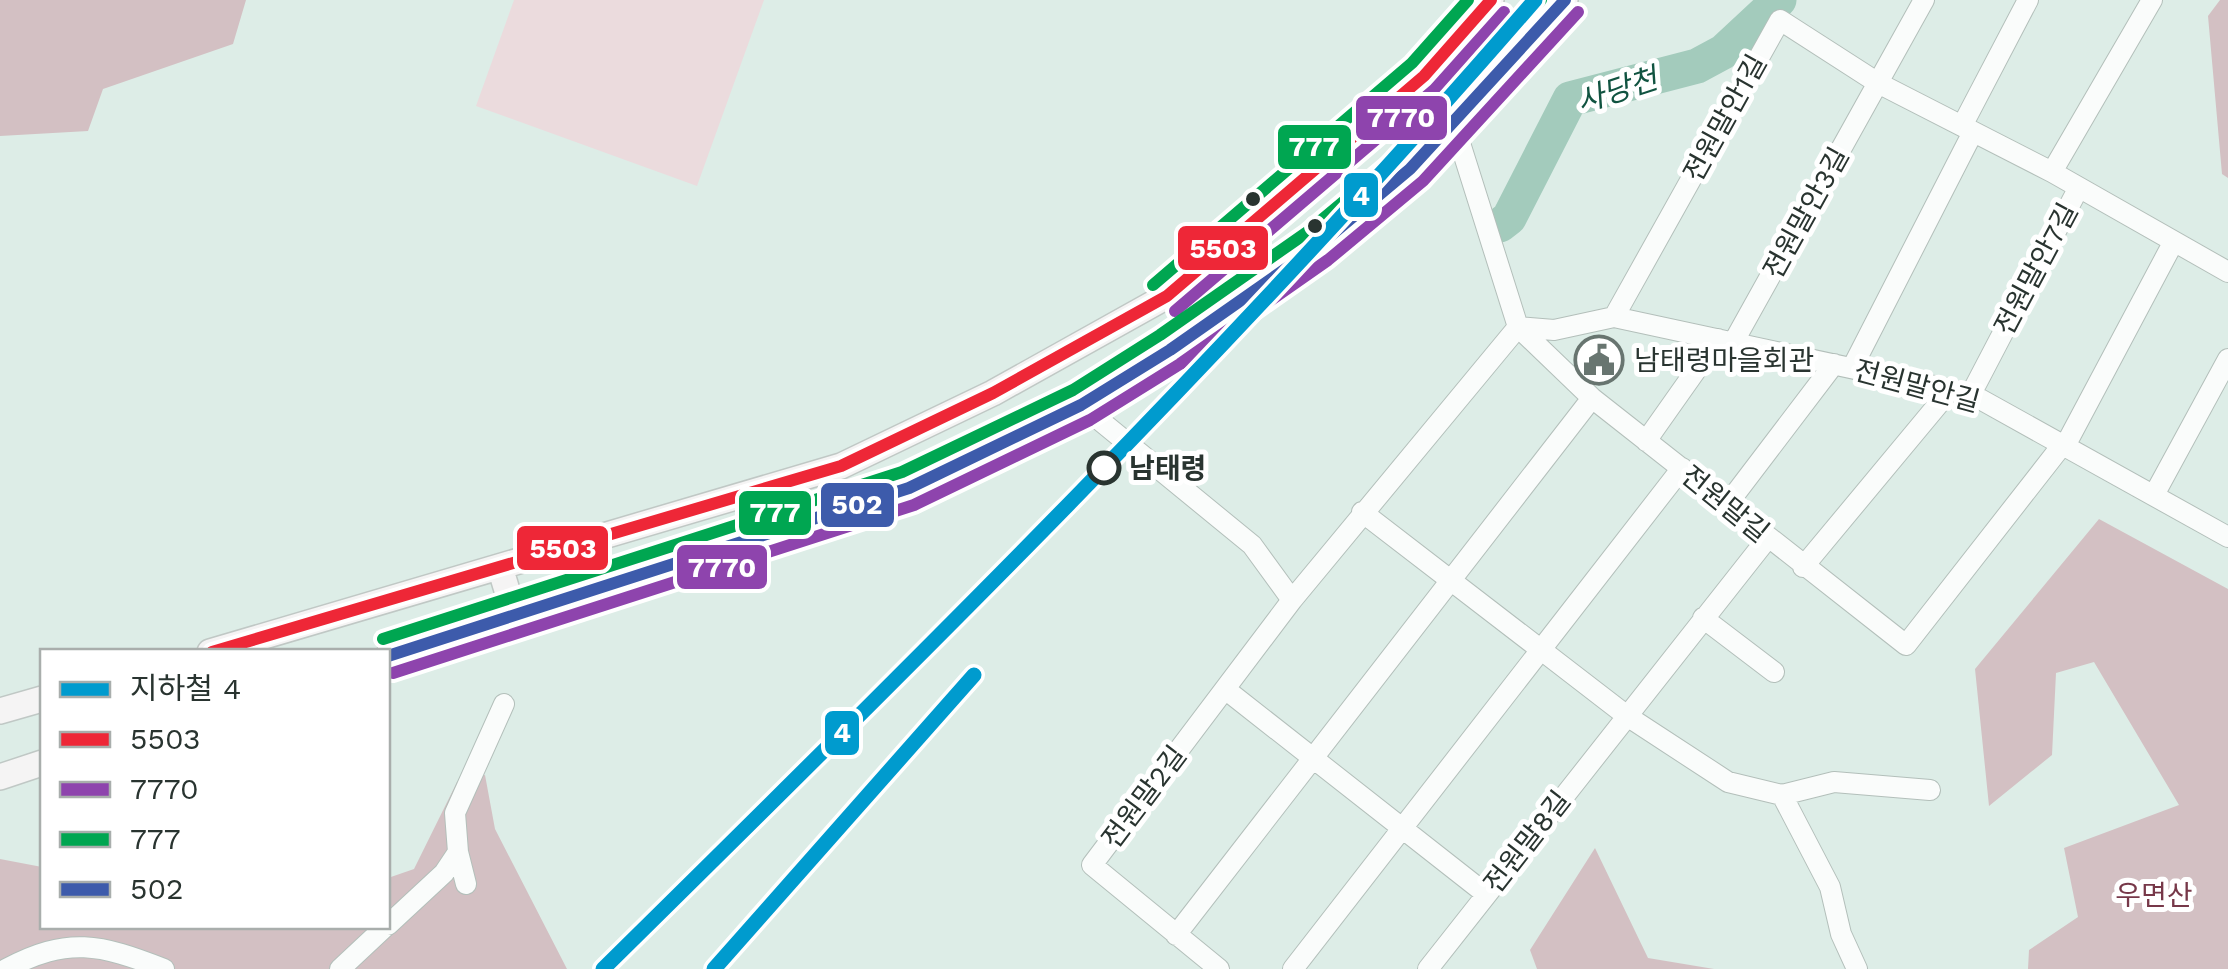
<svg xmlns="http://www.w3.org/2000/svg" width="2228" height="969" viewBox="0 0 2228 969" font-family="'Work Sans','Noto Sans KR',sans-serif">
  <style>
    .green { fill: #ebdbdd }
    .forest { fill: #d3c0c3 }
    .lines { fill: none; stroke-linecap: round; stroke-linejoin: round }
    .river { stroke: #a3cbbc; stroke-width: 35 }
    .minor-casing { stroke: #b3bfba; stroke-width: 22 }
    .major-casing { stroke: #c0c8c5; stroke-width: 28 }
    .minor { stroke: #fafcfb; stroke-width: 20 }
    .major { stroke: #f5f4f4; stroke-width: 25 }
    .bus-1-casing { stroke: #fff; stroke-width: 20 }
    .bus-2-casing { stroke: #fff; stroke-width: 20 }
    .bus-3-casing { stroke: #fff; stroke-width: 20 }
    .bus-4-casing { stroke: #fff; stroke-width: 20 }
    .bus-1 { stroke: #ee2737; stroke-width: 12 }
    .bus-2 { stroke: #8e44ad; stroke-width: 12 }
    .bus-3 { stroke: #00a651; stroke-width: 12 }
    .bus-4 { stroke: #3d5bab; stroke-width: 12 }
    .metro-1-casing { stroke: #fff; stroke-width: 22 }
    .metro-1 { stroke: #009bce; stroke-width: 15 }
    .bus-dot { fill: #293430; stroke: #fff; stroke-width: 4 }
    .stop-dot { fill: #fff; stroke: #293430; stroke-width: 5 }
    .labels { text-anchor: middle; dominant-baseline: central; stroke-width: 10; stroke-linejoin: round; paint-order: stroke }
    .street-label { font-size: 28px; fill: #293430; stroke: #fff }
    .poi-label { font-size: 28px; fill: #293430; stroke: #fff; text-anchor: start }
    .stop-label { font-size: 28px; font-weight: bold; fill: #293430; stroke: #fff; text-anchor: start }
    .park-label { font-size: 28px; fill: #773849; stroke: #fff }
    .water-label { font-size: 30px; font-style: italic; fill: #105340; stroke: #fff }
    .line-badge { stroke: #fff; stroke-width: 4 }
    .badge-label { font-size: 28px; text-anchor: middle; font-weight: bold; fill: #fff }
  </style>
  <rect width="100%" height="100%" fill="#ddede7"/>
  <path class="green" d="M 514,0 L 764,0 L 697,186 L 476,106 Z"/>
  <path class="forest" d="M 0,0 L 246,0 L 233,44 L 103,89 L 88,131 L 0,136 Z
    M 2220,0 L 2228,0 L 2228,178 L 2222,174 L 2208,16 Z
    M 2099,519 L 2228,589 L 2228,969 L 2028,969 L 2029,950 L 2078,917 L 2064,848 L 2179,805 L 2094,662 L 2056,673 L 2052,755 L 1989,806 L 1975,669 Z
    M 485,775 L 495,829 L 567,969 L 0,969 L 0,859 L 42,867 L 42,926 L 388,926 L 388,878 L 414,869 L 457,782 Z
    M 1595,848 L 1648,958 L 1714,969 L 1537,969 L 1530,950 Z"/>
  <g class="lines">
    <path class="river" d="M 1500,225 L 1509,218 L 1570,99 L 1697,66 L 1723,52 L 1779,0"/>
    <g class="minor-casing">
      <path id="minor" d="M 1454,124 L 1518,327 L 1592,398 L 1906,645 L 2063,444
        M 1962,126 L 2028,0
        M 2052,172 L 2152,0
        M 1614,317 L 1780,20 L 1878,83 L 2052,172 L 2228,272
        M 1518,327 L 1554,330 L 1614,317 L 1971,394 L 2228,537
        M 1733,343 L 1924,0
        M 1852,368 L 1973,132
        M 1971,394 L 2078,189
        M 1081,405 L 1252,545 L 1292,600
        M 1646,441 L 1718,339
        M 2065,446 L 2173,243
        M 2154,495 L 2228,359
        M 1726,506 L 1834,364
        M 1362,512 L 1627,716 L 1728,782 L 1782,795 L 1830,887 L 1841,934 L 1857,969
        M 1803,567 L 1951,389
        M 1703,618 L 1774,672
        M 1225,689 L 1486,894
        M 1782,795 L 1834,782 L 1930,790
        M 458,852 L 466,884
        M 388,925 L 444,873 L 458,852 L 455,813 L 504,704
        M 1176,935 L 1592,398
        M 6,969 C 68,936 100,944 164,969
        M 340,969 L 386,926
        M 1219,969 L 1092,865 L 1292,600 L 1518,327
        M 1293,969 L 1682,468
        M 1428,969 L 1767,539"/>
    </g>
    <g class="major-casing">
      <path id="major" d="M 1424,76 L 1454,124
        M 500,567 L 515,617
        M 210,652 L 841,466 L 993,393 L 1167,296 L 1424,76 L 1491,0
        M 388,656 L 909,488 L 1081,405 L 1170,350 L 1317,247 L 1410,169 L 1565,0
        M 0,711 L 42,699
        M 0,777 L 42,763"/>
    </g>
    <use href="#minor" class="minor"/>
    <use href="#major" class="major"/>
    <g class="bus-1-casing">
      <path id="bus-1" d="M 212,652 L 841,466 L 993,393 L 1167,296 L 1424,76 L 1491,0"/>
    </g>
    <g class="bus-2-casing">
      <path id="bus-2" d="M 1175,311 L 1435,89 L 1504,12
        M 393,673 L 914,505 L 1090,420 L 1180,364 L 1328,260 L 1423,181 L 1578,12"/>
    </g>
    <g class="bus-3-casing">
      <path id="bus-3" d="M 1153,285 L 1412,63 L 1468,0
        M 383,639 L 902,472 L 1073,390 L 1160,335 L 1306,233 L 1398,156 L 1541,0"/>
    </g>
    <g class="bus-4-casing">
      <path id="bus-4" d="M 388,656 L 909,488 L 1081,405 L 1170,350 L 1317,247 L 1410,169 L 1565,0"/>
    </g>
    <use href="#bus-1" class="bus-1"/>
    <use href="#bus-2" class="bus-2"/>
    <use href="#bus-3" class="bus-3"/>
    <use href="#bus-4" class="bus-4"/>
    <g class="metro-1-casing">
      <path id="metro-1" d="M 603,969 C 922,655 1242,339 1535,0
        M 714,969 L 974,675"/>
    </g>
    <use href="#metro-1" class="metro-1"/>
  </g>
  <defs>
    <g id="civic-ring" transform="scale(2.5)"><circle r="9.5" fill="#fff" stroke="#687570" stroke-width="1.5"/><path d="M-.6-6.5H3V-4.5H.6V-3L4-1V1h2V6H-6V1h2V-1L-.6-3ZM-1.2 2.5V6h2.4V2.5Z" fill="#687570"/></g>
  </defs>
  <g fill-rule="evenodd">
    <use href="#civic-ring" x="1599" y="360"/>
  </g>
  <g class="bus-dot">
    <circle cx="1253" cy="199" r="9"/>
    <circle cx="1315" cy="226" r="9"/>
  </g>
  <circle class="stop-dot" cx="1104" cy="468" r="15"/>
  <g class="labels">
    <g class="street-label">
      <text transform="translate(1725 118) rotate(-61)">전원말안1길</text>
      <text transform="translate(1806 213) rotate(-61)">전원말안3길</text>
      <text transform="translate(2036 269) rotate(-62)">전원말안7길</text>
      <text transform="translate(1917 386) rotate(15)">전원말안길</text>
      <text transform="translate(1725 504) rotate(39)">전원말길</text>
      <text transform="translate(1144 797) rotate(-53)">전원말2길</text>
      <text transform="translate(1527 842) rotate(-52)">전원말8길</text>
    </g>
    <g class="poi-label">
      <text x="1634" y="360">남태령마을회관</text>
    </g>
    <g class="stop-label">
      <text x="1129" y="468">남태령</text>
    </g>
    <g class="park-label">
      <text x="2154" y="895">우면산</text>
    </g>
    <g class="water-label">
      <text transform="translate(1617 90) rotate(-18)">사당천</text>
    </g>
  </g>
  <g class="line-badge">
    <rect x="1354" y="94" width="95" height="48" rx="10" fill="#8e44ad"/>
    <rect x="1276" y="123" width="77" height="48" rx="10" fill="#00a651"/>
    <rect x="1342" y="171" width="38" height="48" rx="10" fill="#009bce"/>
    <rect x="1176" y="224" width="94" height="48" rx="10" fill="#ee2737"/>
    <rect x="819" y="481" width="77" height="48" rx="10" fill="#3d5bab"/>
    <rect x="737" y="489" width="76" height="48" rx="10" fill="#00a651"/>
    <rect x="515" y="524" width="95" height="48" rx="10" fill="#ee2737"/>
    <rect x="675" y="543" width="94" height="48" rx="10" fill="#8e44ad"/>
    <rect x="823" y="709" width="38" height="48" rx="10" fill="#009bce"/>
  </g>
  <g class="badge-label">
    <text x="1401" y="127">7770</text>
    <text x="1314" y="156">777</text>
    <text x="1361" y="205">4</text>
    <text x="1223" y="258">5503</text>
    <text x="857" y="514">502</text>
    <text x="775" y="522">777</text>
    <text x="563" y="558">5503</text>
    <text x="722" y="577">7770</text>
    <text x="842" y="742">4</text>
  </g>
  <rect x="40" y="649" width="350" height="280" fill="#ffffff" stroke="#a9aeac" stroke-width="2.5"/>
  <rect x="60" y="682" width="50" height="15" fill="#009bce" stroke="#a9aeac" stroke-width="2.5"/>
  <text x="130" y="699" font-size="30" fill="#293430">지하철 4</text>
  <rect x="60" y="732" width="50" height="15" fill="#ee2737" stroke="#a9aeac" stroke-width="2.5"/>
  <text x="130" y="749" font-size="30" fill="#293430">5503</text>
  <rect x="60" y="782" width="50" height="15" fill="#8e44ad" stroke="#a9aeac" stroke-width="2.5"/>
  <text x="130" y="799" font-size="30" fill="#293430">7770</text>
  <rect x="60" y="832" width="50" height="15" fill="#00a651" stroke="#a9aeac" stroke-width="2.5"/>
  <text x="130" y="849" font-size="30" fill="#293430">777</text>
  <rect x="60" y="882" width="50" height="15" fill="#3d5bab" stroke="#a9aeac" stroke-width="2.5"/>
  <text x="130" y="899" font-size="30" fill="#293430">502</text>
</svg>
